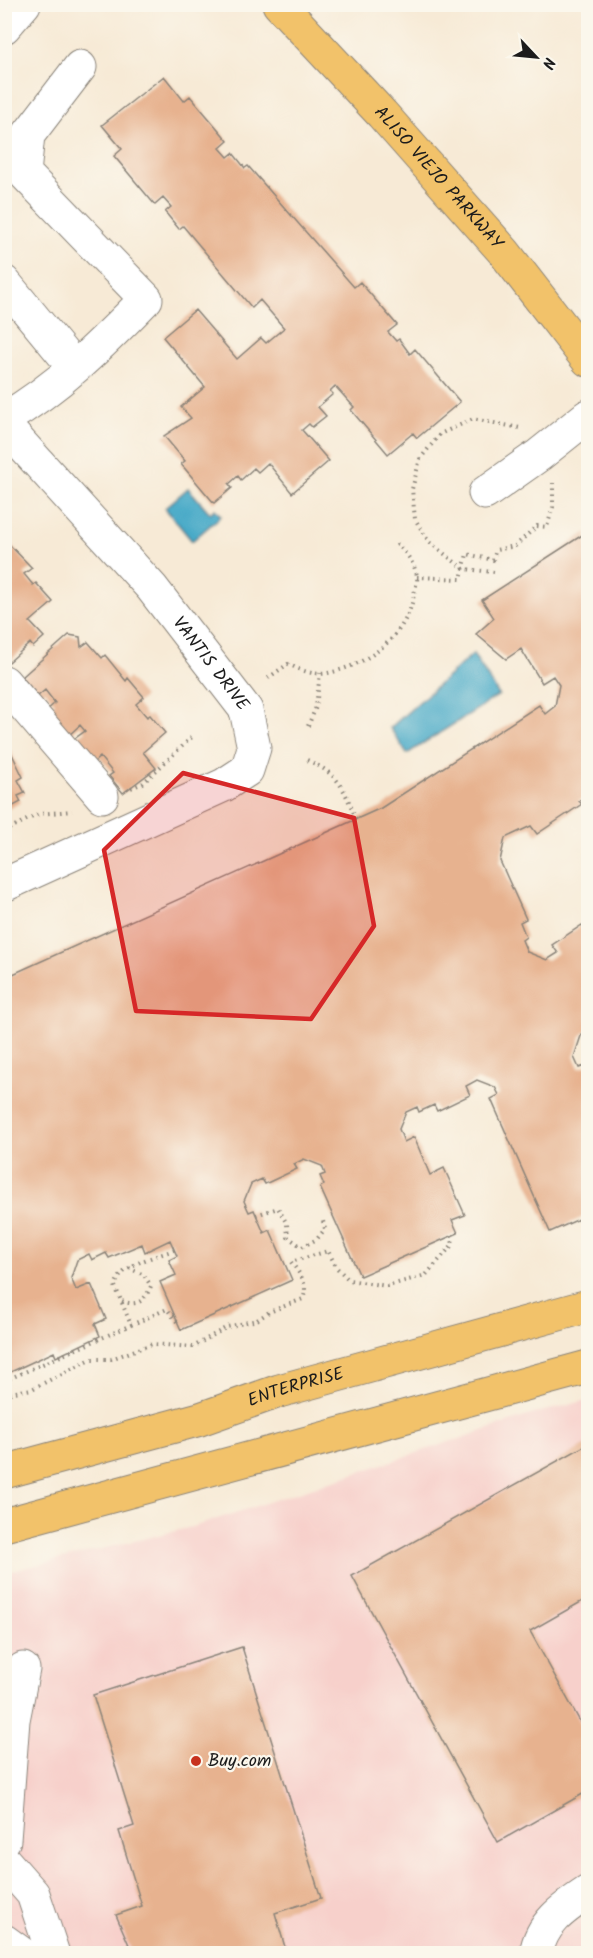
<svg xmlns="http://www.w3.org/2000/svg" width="593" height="1958" viewBox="0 0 593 1958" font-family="Kalam,sans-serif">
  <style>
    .built { fill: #f7d0cb }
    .water { fill: #49aac8; stroke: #326372; stroke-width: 1.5 }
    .building { fill: #e7b28f }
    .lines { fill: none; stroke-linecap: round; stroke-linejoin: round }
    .minor-casing { stroke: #8a8379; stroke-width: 35 }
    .major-casing { stroke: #8a8379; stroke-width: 35 }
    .path { stroke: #8a8379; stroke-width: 4; stroke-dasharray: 1.5 4.5; stroke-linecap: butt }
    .minor { stroke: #fff; stroke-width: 33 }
    .major { stroke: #f2c26a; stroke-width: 33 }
    .marked { fill: #d62828; fill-opacity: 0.2; stroke: #d62828; stroke-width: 4.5; stroke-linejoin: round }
    .poi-dot { fill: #c8321e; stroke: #fbf7ec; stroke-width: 2 }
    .labels { text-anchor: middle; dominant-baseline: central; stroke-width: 4.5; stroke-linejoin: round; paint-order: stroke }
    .street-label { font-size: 18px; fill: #1c1c1c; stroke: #fbf7ec }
    .poi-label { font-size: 18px; fill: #1c1c1c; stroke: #fbf7ec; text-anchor: start }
  </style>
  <rect width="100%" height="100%" fill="#fbf7ec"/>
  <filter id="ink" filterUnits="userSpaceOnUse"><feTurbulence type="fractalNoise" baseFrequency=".0167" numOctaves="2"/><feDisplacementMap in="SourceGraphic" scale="12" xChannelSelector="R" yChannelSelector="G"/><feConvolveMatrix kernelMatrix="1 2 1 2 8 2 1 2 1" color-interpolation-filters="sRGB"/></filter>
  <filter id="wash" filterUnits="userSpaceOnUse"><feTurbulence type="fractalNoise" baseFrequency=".008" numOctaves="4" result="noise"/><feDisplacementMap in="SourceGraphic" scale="24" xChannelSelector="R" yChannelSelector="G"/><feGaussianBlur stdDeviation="1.35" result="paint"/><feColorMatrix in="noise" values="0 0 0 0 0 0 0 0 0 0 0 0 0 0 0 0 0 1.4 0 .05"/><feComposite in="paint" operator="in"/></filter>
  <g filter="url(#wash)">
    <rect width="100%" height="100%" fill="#f7ead6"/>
    <path class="built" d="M 588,1400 L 588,1953 L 5,1953 L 4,1573 L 196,1526 L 537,1413 Z"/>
    <path class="water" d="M 188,488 L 210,513 L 215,509 L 221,516 L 192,541 L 165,508 Z
      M 473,654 L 499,695 L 407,754 L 390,728 Z"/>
    <g id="blocks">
      <path class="building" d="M 164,76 L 184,101 L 190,96 L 228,141 L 220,148 L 228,157 L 233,153 L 245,168 L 248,166 L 354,287 L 360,282 L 397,325 L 388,332 L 396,341 L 399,339 L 410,354 L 415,349 L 460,402 L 417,438 L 413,433 L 388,454 L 351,410 L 354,407 L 335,386 L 330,391 L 333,394 L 318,407 L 326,416 L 312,427 L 309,424 L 302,430 L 329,461 L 292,493 L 268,463 L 258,472 L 254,468 L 241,480 L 238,476 L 229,484 L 232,488 L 214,503 L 181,464 L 185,461 L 164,436 L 191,418 L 181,407 L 205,387 L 163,337 L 195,310 L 237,359 L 261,338 L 266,343 L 284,328 L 260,300 L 252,308 L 183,226 L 179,229 L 165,212 L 171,207 L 163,198 L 155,205 L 114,156 L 122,149 L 102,125 Z
        M 587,532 L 588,795 L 579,801 L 582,804 L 537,834 L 531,826 L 505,838 L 500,861 L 526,919 L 520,922 L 526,937 L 522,940 L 527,952 L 547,960 L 558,953 L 552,945 L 582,925 L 586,930 L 588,928 L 588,1030 L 581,1036 L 574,1057 L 579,1068 L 588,1065 L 588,1215 L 550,1232 L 491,1099 L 499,1095 L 495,1087 L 477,1080 L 466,1086 L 470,1095 L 437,1111 L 434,1105 L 419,1112 L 417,1107 L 406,1112 L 399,1129 L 404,1142 L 414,1137 L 430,1175 L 444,1168 L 465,1215 L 452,1220 L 458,1233 L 360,1276 L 320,1187 L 324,1185 L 320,1176 L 325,1174 L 322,1166 L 304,1159 L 294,1164 L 297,1169 L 265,1184 L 262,1179 L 251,1184 L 244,1201 L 249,1212 L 254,1210 L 264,1233 L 270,1230 L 292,1280 L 181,1330 L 160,1282 L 176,1275 L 169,1260 L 177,1256 L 170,1240 L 145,1252 L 142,1244 L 109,1258 L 106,1253 L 92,1260 L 89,1254 L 77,1260 L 71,1278 L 76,1290 L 91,1284 L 106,1319 L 95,1324 L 100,1336 L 56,1357 L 54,1352 L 4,1375 L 4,978 L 381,808 L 539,705 L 545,714 L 555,706 L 559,685 L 553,676 L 542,683 L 521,649 L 506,659 L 476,634 L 494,618 L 482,600 Z
        M 4,539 L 32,568 L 24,574 L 33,585 L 36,583 L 53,602 L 30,622 L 44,637 L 33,647 L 30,643 L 9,662 L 4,657 Z
        M 69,635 L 80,637 L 81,647 L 88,642 L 102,658 L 105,655 L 126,681 L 128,678 L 144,697 L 136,704 L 147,717 L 150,715 L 165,733 L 143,752 L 156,768 L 123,793 L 109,776 L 113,773 L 100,757 L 89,766 L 70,742 L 85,731 L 80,725 L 67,737 L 46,711 L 55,703 L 45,690 L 38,696 L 22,677 Z
        M 10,750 L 23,777 L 18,780 L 25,793 L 18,796 L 21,802 L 4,811 L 4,753 Z
        M 588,1444 L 588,1598 L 530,1631 L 588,1736 L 588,1791 L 498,1842 L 352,1576 Z
        M 242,1647 L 321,1898 L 275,1913 L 287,1954 L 133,1954 L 116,1915 L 142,1906 L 119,1831 L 134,1826 L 93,1695 Z"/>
    </g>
  </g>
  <g filter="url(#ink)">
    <use href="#blocks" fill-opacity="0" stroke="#8a8379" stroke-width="1.5"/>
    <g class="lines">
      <g class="minor-casing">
        <g id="minor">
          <path d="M 4,27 L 24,4"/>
          <path d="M 4,282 L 74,367"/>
          <path d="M 4,419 C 58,388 103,343 146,299 L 24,173 L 28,135 L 80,67"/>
          <path id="s1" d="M 4,425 L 152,588 L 246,710 L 254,748 L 247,770 L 224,785 L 4,885"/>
          <path d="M 485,493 L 539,455 L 588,416"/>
          <path d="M 4,682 L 102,796"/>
          <path d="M 4,1840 L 13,1720 L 23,1669"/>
          <path d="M 4,1861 L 33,1894 L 53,1954"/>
          <path d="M 4,1941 L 22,1954"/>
          <path d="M 536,1954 C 541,1923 564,1908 588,1892"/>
        </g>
      </g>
      <g class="major-casing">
        <g id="major">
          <path id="s2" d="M 279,4 L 382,114 L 504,252 L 588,360"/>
          <path id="s3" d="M 4,1472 L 200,1419 L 279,1391 L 588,1306"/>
          <path d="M 4,1525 L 588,1367"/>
        </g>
      </g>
      <path class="path" d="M 494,572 L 464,569 L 429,542 L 415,519 L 412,489 L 420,459 L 440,434 L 473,419 L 520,428
        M 417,577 L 461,579 L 467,554 L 493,560 L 496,550 L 515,546 L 537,526 L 547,527 L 553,507 L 553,483
        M 268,678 L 288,664 C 300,670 314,676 328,673 C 368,665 407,636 414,594 C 415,588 418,581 417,576 C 414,561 404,551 394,541
        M 308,726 L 316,707 L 320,673
        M 307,760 C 340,775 343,787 356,819
        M 131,788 L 143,783 L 193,736
        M 4,831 L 39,814 L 72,811
        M 256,1215 L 278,1208 L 287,1224 L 288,1237 L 302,1247 L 317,1239 L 325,1229 L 322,1217
        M 174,1250 C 153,1258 122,1263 115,1286 L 131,1325 L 167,1309 L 177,1322
        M 122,1301 C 137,1307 145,1301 151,1286 L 144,1275 L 129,1268
        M 4,1381 L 131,1325
        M 4,1394 L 32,1389 L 91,1359 L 111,1359 L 152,1344 L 193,1347 L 227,1327 L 257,1320 L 269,1312 L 303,1299 C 309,1284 300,1274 291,1262 L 328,1251 L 337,1268 L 349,1280 L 387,1286 L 426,1275 L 453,1244 L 451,1236"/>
      <use href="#minor" class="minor"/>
      <use href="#major" class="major"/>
    </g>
  </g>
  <path class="marked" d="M 183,773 L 354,818 L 374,926 L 311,1019 L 136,1011 L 104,850 Z"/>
  <circle class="poi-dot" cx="196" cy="1761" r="6"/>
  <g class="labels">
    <g class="street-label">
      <text stroke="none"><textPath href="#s2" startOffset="236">ALISO VIEJO PARKWAY</textPath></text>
      <text stroke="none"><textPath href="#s1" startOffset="316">VANTIS DRIVE</textPath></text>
      <text stroke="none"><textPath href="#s3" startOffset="304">ENTERPRISE</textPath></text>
    </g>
    <g class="poi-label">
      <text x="208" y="1761">Buy.com</text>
    </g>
  </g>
  <rect width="593" height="1958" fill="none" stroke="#fbf7ec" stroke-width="24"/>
  <g transform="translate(536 57) rotate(116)" stroke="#fbf7ec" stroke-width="4.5" paint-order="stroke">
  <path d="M0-4.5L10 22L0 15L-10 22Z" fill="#1c1c1c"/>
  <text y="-9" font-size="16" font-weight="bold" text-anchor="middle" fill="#1c1c1c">N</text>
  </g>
</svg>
